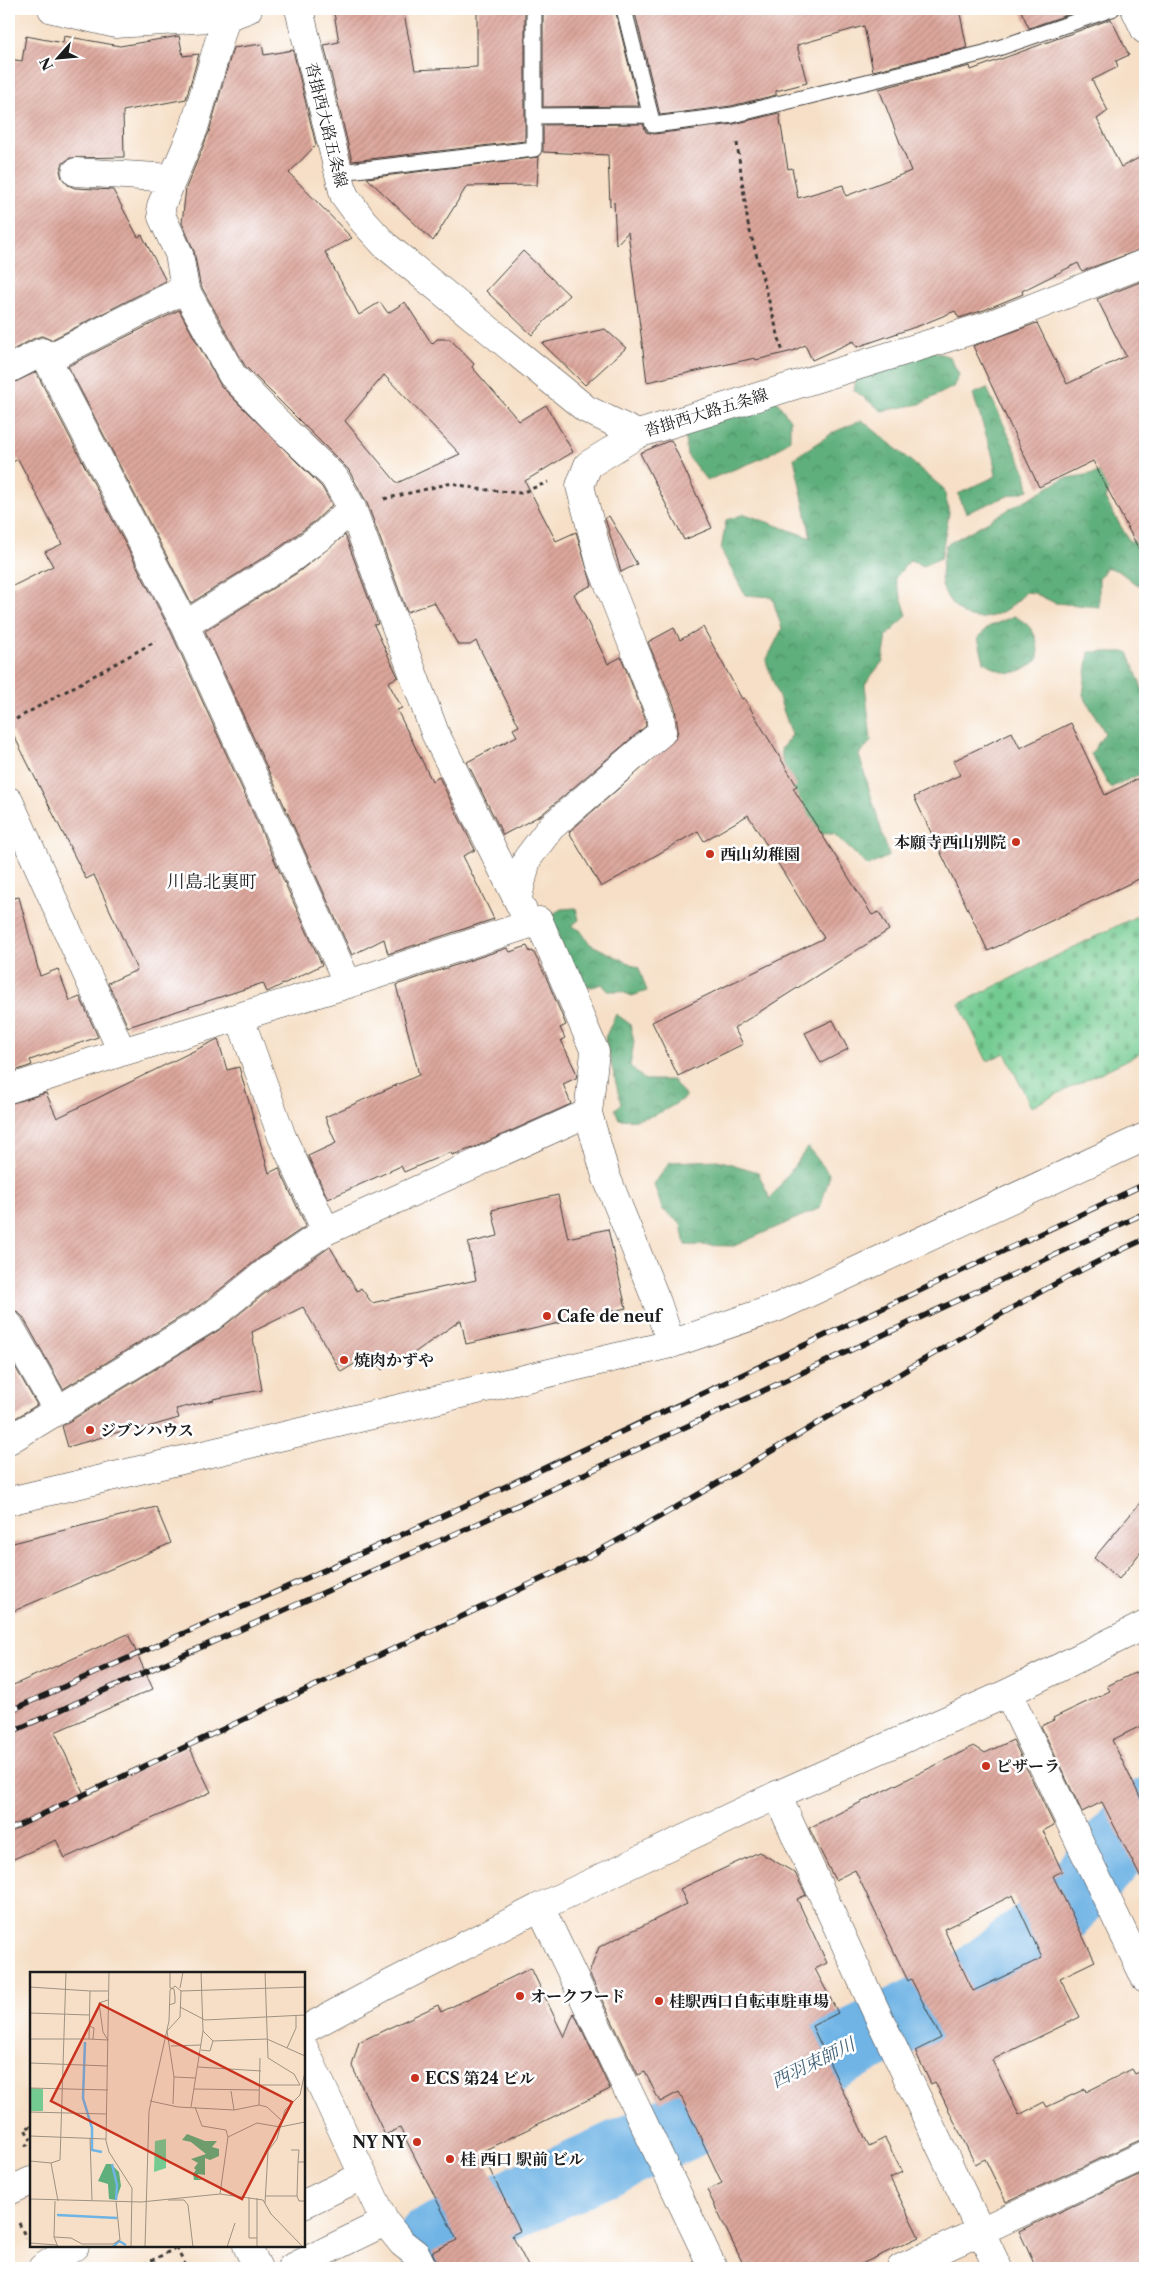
<svg xmlns="http://www.w3.org/2000/svg" width="1154" height="2277" viewBox="0 0 1154 2277" font-family="'Libre Caslon Text','Noto Serif JP',serif">
  <style>
    .forest { fill: url(#forest-crowns); stroke: #3d664c }
    .cemetery { fill: url(#cemetery-stones); stroke: #487456 }
    .lines { fill: none; stroke-linecap: round; stroke-linejoin: round }
    .river { stroke: #6fb4e5; stroke-width: 70 }
    .building { fill: url(#building-hatch); fill-rule: evenodd }
    .service-casing { stroke: #3d3936; stroke-width: 17 }
    .minor-casing { stroke: #3d3936; stroke-width: 29 }
    .tertiary-casing { stroke: #3d3936; stroke-width: 29 }
    .secondary-casing { stroke: #3d3936; stroke-width: 29 }
    .path { stroke: #3d3936; stroke-width: 3; stroke-dasharray: 4 4; stroke-linecap: butt }
    .service { stroke: #fff; stroke-width: 15 }
    .minor { stroke: #fff; stroke-width: 28 }
    .tertiary { stroke: #fff; stroke-width: 28 }
    .secondary { stroke: #fff; stroke-width: 28 }
    .rail-casing { stroke: #1c1c1c; stroke-width: 5.5 }
    .rail { stroke: #fff; stroke-width: 4; stroke-dasharray: 11; stroke-linecap: butt }
    .poi-dot { fill: #c8321e; stroke: #fff; stroke-width: 2 }
    .labels { text-anchor: middle; dominant-baseline: central; stroke-width: 5; stroke-linejoin: round; paint-order: stroke }
    .street-label { font-size: 16px; fill: #1c1c1c; stroke: #fff }
    .poi-label { font-size: 16px; font-weight: bold; fill: #1c1c1c; stroke: #fff; text-anchor: start }
    .neighbourhood-label { font-size: 18px; fill: #1c1c1c; stroke: #fff }
    .water-label { font-size: 18px; font-style: italic; fill: #416076; stroke: #fff }
    .inset-river { fill: none; stroke: #6fb4e5; stroke-width: 2.5 }
    .inset-road { fill: none; stroke: #9f9182; stroke-width: 1 }
    .view { fill: #c8321e; fill-opacity: 0.15; stroke: #c8321e; stroke-width: 2.5 }
    .inset-edge { fill: none; stroke: #1c1c1c; stroke-width: 2.5 }
  </style>
  <defs>
    <pattern id="forest-crowns" width="20" height="18" patternUnits="userSpaceOnUse" patternTransform="scale(1.25)"><rect width="20" height="18" fill="#5eaf7b"/><path d="M2 6a3 3 0 1 1 6 0M12 15a3 3 0 1 1 6 0" fill="none" stroke="#4d8e64"/></pattern>
    <pattern id="cemetery-stones" width="16" height="16" patternUnits="userSpaceOnUse" patternTransform="scale(1.25)"><rect width="16" height="16" fill="#73cb91"/><path d="M2 7V4a2 2 0 0 1 4 0v3zM10 15v-3a2 2 0 0 1 4 0v3z" fill="#63ae7c"/></pattern>
    <pattern id="building-hatch" width="6" height="6" patternUnits="userSpaceOnUse" patternTransform="scale(1.25)"><rect width="6" height="6" fill="#dca69b"/><path d="M-1 1l2-2M0 6l6-6M5 7l2-2" fill="none" stroke="#bc8e85"/></pattern>
  </defs>
  <rect width="100%" height="100%" fill="#fff"/>
  <filter id="ink" filterUnits="userSpaceOnUse"><feTurbulence type="fractalNoise" baseFrequency=".02" numOctaves="2"/><feDisplacementMap in="SourceGraphic" scale="10" xChannelSelector="R" yChannelSelector="G"/><feConvolveMatrix kernelMatrix="1 2 1 2 8 2 1 2 1" color-interpolation-filters="sRGB"/></filter>
  <filter id="wash" filterUnits="userSpaceOnUse"><feTurbulence type="fractalNoise" baseFrequency=".0096" numOctaves="4" result="noise"/><feDisplacementMap in="SourceGraphic" scale="20" xChannelSelector="R" yChannelSelector="G"/><feGaussianBlur stdDeviation="1.12" result="paint"/><feColorMatrix in="noise" values="0 0 0 0 0 0 0 0 0 0 0 0 0 0 0 0 0 1.4 0 .05"/><feComposite in="paint" operator="in"/></filter>
  <g filter="url(#wash)">
    <rect width="100%" height="100%" fill="#f6dfc6"/>
    <path class="forest" d="M 926,349 L 950,357 L 959,375 L 953,387 L 920,404 L 882,411 L 854,390 L 856,379 Z
      M 987,388 L 1026,473 L 1029,490 L 1008,496 L 966,513 L 958,494 L 996,476 L 993,457 L 973,394 Z
      M 776,400 L 790,420 L 790,439 C 767,462 736,466 707,481 L 687,455 L 684,430 Z
      M 862,420 L 944,489 L 949,513 L 941,558 L 923,566 L 910,560 L 895,578 L 907,615 L 887,636 L 883,661 L 865,684 L 871,741 L 859,755 L 889,856 L 868,866 L 834,834 L 802,833 L 788,803 L 781,749 L 792,735 L 766,661 L 782,629 L 772,597 L 745,595 L 721,550 L 726,520 L 745,514 L 811,538 L 794,458 L 834,432 Z
      M 1107,471 L 1112,481 L 1105,499 L 1130,542 L 1145,536 L 1145,586 C 1128,585 1126,569 1106,568 L 1099,579 L 1099,607 L 1055,603 L 1034,593 L 1026,592 C 999,623 961,632 943,588 C 938,576 944,557 946,545 L 1063,479 Z
      M 1014,616 C 1034,626 1039,638 1038,660 C 1016,676 1008,677 984,662 L 978,638 L 988,627 Z
      M 1089,652 L 1128,652 L 1145,696 L 1145,772 L 1110,788 L 1091,754 L 1105,733 L 1083,695 Z
      M 576,908 L 579,920 L 571,926 L 580,930 L 590,944 L 639,968 L 647,991 L 632,996 L 620,991 L 608,991 L 602,984 L 592,987 L 574,982 L 551,927 L 553,914 L 561,909 Z
      M 616,1014 L 630,1024 L 634,1042 L 630,1066 L 645,1080 L 673,1080 L 686,1097 C 664,1112 646,1122 619,1119 L 615,1109 L 621,1104 L 605,1038 Z
      M 808,1147 L 830,1175 L 820,1208 L 734,1246 L 685,1245 L 681,1224 L 662,1209 L 654,1184 L 670,1162 L 718,1160 L 758,1172 L 770,1199 Z"/>
    <path class="cemetery" d="M 1145,912 L 1145,1051 L 1031,1107 L 1005,1053 L 987,1061 L 959,1004 Z"/>
    <g class="lines">
      <path class="river" d="M 431,2241 L 704,2116 L 964,1990 L 1044,1928 L 1145,1814"/>
    </g>
    <g id="blocks">
      <path class="building" d="M 355,9 L 403,9 L 415,70 L 477,67 L 477,9 L 525,9 L 525,141 L 352,161 L 324,45 L 339,42 L 334,13 Z
        M 543,9 L 615,9 L 639,106 L 543,107 Z
        M 634,9 L 959,9 L 967,48 L 873,71 L 864,26 L 797,45 L 807,83 L 776,91 L 776,95 L 731,106 L 660,115 Z
        M 1020,9 L 1084,9 L 1029,28 Z
        M 1111,19 L 1129,55 L 1116,61 L 1118,67 L 1092,80 L 1108,111 L 1097,119 L 1121,167 L 1145,155 L 1145,248 L 1082,271 L 1078,263 L 1022,291 L 1023,294 L 984,310 L 959,318 L 955,311 L 921,325 L 857,347 L 854,341 L 812,360 L 805,345 L 793,351 L 756,360 L 755,358 L 647,382 L 628,232 L 616,245 L 614,202 L 610,206 L 608,155 L 543,152 L 543,125 L 643,124 L 646,132 L 654,134 L 734,124 L 779,113 L 788,169 L 792,168 L 798,198 L 843,185 L 846,196 L 911,171 L 879,89 L 970,66 L 971,70 Z
        M 26,36 L 63,43 L 64,36 L 120,46 L 179,36 L 183,56 L 199,54 L 186,99 L 123,111 L 124,157 L 70,158 L 63,163 L 60,171 L 62,178 L 68,185 L 75,188 L 113,190 L 138,237 L 142,235 L 166,281 L 51,340 L 42,336 L 35,338 L 9,352 L 9,59 L 22,61 Z
        M 262,44 L 264,55 L 293,50 L 316,145 L 289,173 L 352,238 L 325,252 L 359,315 L 380,302 L 388,313 L 405,302 L 432,344 L 437,339 L 450,339 L 474,364 L 472,367 L 519,421 L 546,405 L 573,452 L 525,481 L 556,541 L 576,532 L 592,585 L 574,594 L 608,664 L 621,657 L 645,718 L 646,726 L 541,815 L 503,835 L 467,762 L 517,736 L 513,729 L 519,726 L 476,641 L 470,645 L 458,645 L 434,602 L 407,612 L 367,503 L 348,469 L 245,366 L 200,284 L 194,251 L 182,223 L 186,188 L 209,132 L 233,48 ZM 384,375 L 460,454 L 397,483 L 345,421 Z
        M 539,157 L 537,185 L 467,186 L 433,241 L 367,178 Z
        M 523,251 L 569,295 L 532,335 L 486,291 Z
        M 1145,280 L 1145,561 L 1093,461 L 1039,487 L 973,346 L 1037,323 L 1067,384 L 1126,356 L 1097,299 Z
        M 179,310 L 221,386 L 322,487 L 332,505 L 314,522 L 280,547 L 191,603 L 68,366 Z
        M 605,329 L 626,348 L 585,385 L 542,343 Z
        M 36,372 L 171,632 L 322,965 L 267,992 L 263,983 L 128,1027 L 108,983 L 137,970 L 94,875 L 86,879 L 9,726 L 9,588 L 53,566 L 45,552 L 62,544 L 18,459 L 9,464 L 9,385 Z
        M 671,440 L 712,528 L 684,540 L 640,453 Z
        M 609,516 L 637,564 L 621,572 L 605,518 Z
        M 345,535 L 378,624 L 374,625 L 398,677 L 388,682 L 402,708 L 397,710 L 432,781 L 439,777 L 475,850 L 463,856 L 494,919 L 388,954 L 384,939 L 352,955 L 205,631 L 297,573 Z
        M 703,627 L 742,699 L 744,698 L 797,786 L 793,788 L 872,915 L 879,912 L 889,930 L 734,1028 L 743,1044 L 678,1076 L 652,1022 L 824,938 L 748,815 L 704,841 L 698,831 L 601,887 L 569,832 L 676,738 L 678,730 L 675,708 L 648,642 L 674,628 L 680,640 Z
        M 1071,723 L 1105,795 L 1145,775 L 1145,876 L 988,951 L 914,797 L 960,775 L 953,761 L 1012,732 L 1020,748 Z
        M 19,897 L 40,976 L 58,969 L 70,1001 L 80,997 L 98,1037 L 30,1060 L 32,1065 L 9,1073 L 9,899 Z
        M 527,946 L 530,952 L 533,951 L 546,977 L 566,1025 L 560,1028 L 565,1038 L 561,1040 L 577,1074 L 576,1078 L 563,1084 L 571,1104 L 473,1148 L 452,1155 L 451,1152 L 404,1172 L 401,1166 L 328,1199 L 308,1156 L 336,1143 L 325,1117 L 419,1075 L 396,985 L 507,948 L 510,952 Z
        M 833,1020 L 848,1049 L 821,1063 L 805,1033 Z
        M 218,1039 L 227,1070 L 239,1067 L 269,1173 L 279,1168 L 306,1226 L 259,1258 L 202,1304 L 63,1389 L 23,1317 L 16,1311 L 9,1309 L 9,1104 L 46,1093 L 57,1118 Z
        M 558,1195 L 568,1238 L 608,1229 L 626,1308 L 466,1344 L 461,1320 L 404,1360 L 401,1356 L 382,1370 L 371,1354 L 341,1372 L 303,1307 L 252,1332 L 262,1390 L 213,1399 L 214,1400 L 176,1409 L 179,1418 L 137,1430 L 136,1427 L 68,1447 L 62,1426 L 219,1330 L 278,1283 L 330,1247 L 357,1291 L 361,1288 L 372,1303 L 476,1280 L 468,1243 L 498,1236 L 492,1210 Z
        M 9,1356 L 37,1405 L 9,1422 Z
        M 1145,1497 L 1145,1547 L 1119,1579 L 1094,1558 Z
        M 156,1507 L 171,1543 L 9,1613 L 9,1544 Z
        M 128,1634 L 153,1689 L 55,1732 L 85,1796 L 189,1746 L 211,1792 L 65,1858 L 56,1840 L 9,1861 L 9,1687 Z
        M 1145,1668 L 1145,1724 L 1112,1740 L 1145,1807 L 1145,1886 L 1102,1802 L 1082,1812 L 1041,1726 L 1054,1720 L 1053,1718 L 1110,1691 L 1107,1686 Z
        M 1013,1740 L 1054,1825 L 1043,1831 L 1062,1871 L 1053,1876 L 1095,1961 L 1060,1978 L 1080,2017 L 992,2060 L 1019,2115 L 1044,2102 L 1047,2107 L 1085,2089 L 1086,2092 L 1132,2069 L 1135,2074 L 1145,2069 L 1145,2140 L 1138,2141 L 1006,2202 L 985,2159 L 975,2164 L 935,2082 L 931,2084 L 915,2051 L 941,2038 L 911,1979 L 908,1981 L 855,1870 L 835,1880 L 809,1828 L 974,1746 L 985,1753 ZM 1013,1895 L 1042,1958 L 973,1991 L 944,1929 Z
        M 759,1852 L 795,1873 L 806,1895 L 797,1899 L 827,1963 L 815,1969 L 838,2013 L 812,2026 L 869,2146 L 885,2138 L 902,2172 L 890,2178 L 919,2237 L 853,2268 L 745,2268 L 707,2190 L 722,2183 L 679,2092 L 660,2102 L 645,2072 L 638,2075 L 589,1973 L 599,1947 L 687,1904 L 680,1889 Z
        M 531,1968 L 564,2037 L 574,2013 L 610,2089 L 481,2152 L 520,2231 L 512,2235 L 529,2268 L 439,2268 L 432,2252 L 457,2240 L 400,2128 L 385,2135 L 352,2066 L 359,2042 L 438,2005 L 441,2012 Z
        M 1145,2172 L 1145,2268 L 1036,2268 L 1019,2231 Z"/>
    </g>
  </g>
  <g filter="url(#ink)">
    <use href="#blocks" fill-opacity="0" stroke="#3d3936" stroke-width="1"/>
    <g class="lines">
      <g class="service-casing">
        <path id="service" d="M 624,9 L 653,125 L 733,115 L 984,53 L 1112,9
          M 535,116 L 650,115
          M 340,172 L 534,149 L 534,9"/>
      </g>
      <g class="minor-casing">
        <path id="minor" d="M 52,9 L 115,24 L 226,17 L 248,9
          M 1135,9 L 1145,30
          M 226,17 L 194,128 L 161,206 L 162,217 L 179,254 L 185,289 L 232,375 L 285,430 L 334,477 L 352,508 L 435,733 L 529,923
          M 76,172 L 173,178
          M 47,359 L 185,625 L 348,984
          M 9,369 L 42,352 L 47,359 L 185,289
          M 185,625 L 289,560 L 324,534 L 352,508
          M 9,801 L 122,1052
          M 518,897 L 527,859 L 551,827 L 662,732 L 660,714 L 600,562 L 580,486 L 588,465 L 638,434
          M 240,1018 L 282,1137 L 326,1231
          M 9,1089 L 122,1052 L 348,984 L 539,921 L 595,1052 L 588,1113 L 606,1176 L 657,1302 L 671,1344
          M 9,1325 L 58,1411
          M 9,1440 L 211,1317 L 269,1270 L 326,1231 L 588,1113
          M 1008,1693 L 1145,1978
          M 777,1795 L 874,2007 L 998,2268
          M 540,1907 L 713,2268
          M 304,2204 L 362,2176
          M 385,2222 L 402,2243 L 416,2254 L 423,2268
          M 247,2246 L 258,2268
          M 42,2268 L 75,2246
          M 291,2268 L 385,2222 L 304,2048
          M 901,2268 L 1145,2155"/>
      </g>
      <g class="tertiary-casing">
        <path id="tertiary" d="M 9,1501 L 671,1344 L 776,1308 L 1145,1137
          M 304,2030 L 384,1987 L 540,1907 L 777,1795 L 1008,1693 L 1145,1625
          M 9,2191 L 31,2181"/>
      </g>
      <g class="secondary-casing">
        <path id="secondary" d="M 299,9 L 344,195 L 363,221 L 385,245 L 586,409 L 638,434 L 989,325 L 1145,263"/>
      </g>
      <path class="path" d="M 737,143 L 748,224 L 783,353
        M 384,499 L 452,483 L 478,489 L 521,493 L 548,482
        M 9,723 L 156,641
        M 31,2126 L 25,2129 L 31,2140
        M 25,2146 L 31,2143
        M 19,2223 L 26,2238
        M 176,2248 L 187,2268
        M 137,2268 L 180,2246"/>
      <use href="#service" class="service"/>
      <use href="#minor" class="minor"/>
      <use href="#tertiary" class="tertiary"/>
      <use href="#secondary" class="secondary"/>
      <g class="rail-casing">
        <path id="rail" d="M 9,1711 C 160,1644 312,1577 462,1507 C 691,1401 917,1291 1145,1184
          M 9,1733 L 477,1524 L 1145,1213
          M 9,1830 L 586,1558 C 694,1499 798,1435 903,1372 C 982,1325 1061,1277 1145,1239"/>
      </g>
      <use href="#rail" class="rail"/>
    </g>
  </g>
  <g class="poi-dot">
    <circle cx="1016" cy="842" r="5"/>
    <circle cx="710" cy="854" r="5"/>
    <circle cx="547" cy="1316" r="5"/>
    <circle cx="344" cy="1360" r="5"/>
    <circle cx="90" cy="1430" r="5"/>
    <circle cx="986" cy="1766" r="5"/>
    <circle cx="520" cy="1996" r="5"/>
    <circle cx="659" cy="2001" r="5"/>
    <circle cx="415" cy="2078" r="5"/>
    <circle cx="417" cy="2142" r="5"/>
    <circle cx="450" cy="2159" r="5"/>
  </g>
  <g class="labels">
    <g class="street-label">
      <text transform="translate(327 125) rotate(76)">沓掛西大路五条線</text>
      <text transform="translate(706 412) rotate(-17)">沓掛西大路五条線</text>
    </g>
    <g class="poi-label">
      <text x="1006" y="842" text-anchor="end">本願寺西山別院</text>
      <text x="720" y="854">西山幼稚園</text>
      <text x="557" y="1316">Cafe de neuf</text>
      <text x="354" y="1360">焼肉かずや</text>
      <text x="100" y="1430">ジブンハウス</text>
      <text x="996" y="1766">ピザーラ</text>
      <text x="530" y="1996">オークフード</text>
      <text x="669" y="2001">桂駅西口自転車駐車場</text>
      <text x="425" y="2078">ECS 第24 ビル</text>
      <text x="407" y="2142" text-anchor="end">NY NY</text>
      <text x="460" y="2159">桂 西口 駅前 ビル</text>
    </g>
    <g class="neighbourhood-label">
      <text x="212" y="882">川島北裏町</text>
    </g>
    <g class="water-label">
      <text transform="translate(813 2063) rotate(-26)">西羽束師川</text>
    </g>
  </g>
  <g transform="translate(30 1972)">
    <rect width="275" height="275" fill="#f6dfc6"/>
    <path d="M 0,116 L 13,117 L 13,139 L 0,139 Z" fill="#73cb91"/>
    <path d="M 157,162 L 175,169 L 187,169 L 182,175 L 189,177 L 189,184 L 180,188 L 175,186 L 175,203 L 168,202 L 168,206 L 172,208 L 164,208 L 163,202 L 166,198 L 164,196 L 168,191 L 161,187 L 176,182 L 161,170 L 152,168 ZM 76,192 L 81,192 L 89,200 L 91,214 L 86,228 L 79,227 L 78,212 L 68,209 Z" fill="#5eaf7b"/>
    <path d="M 136,167 L 136,196 L 124,200 L 125,169 Z" fill="#73cb91"/>
    <path class="inset-river" d="M 55,70 L 53,126 L 62,156 L 62,178 L 72,180M 82,192 L 87,213 L 86,228M 27,243 L 87,246M 83,275 L 89,269 L 96,273"/>
    <path class="inset-road" d="M 79,0 L 76,169 L 79,180 L 102,216 L 101,275M 235,0 L 238,86 L 264,102 L 270,113M 0,15 L 60,19M 150,16 L 153,0M 78,19 L 60,19 L 59,67 L 78,68M 151,19 L 275,15M 78,28 L 69,31 L 73,60 L 78,68M 139,33 L 145,31 L 145,25 L 144,17 L 140,16 L 140,0M 150,35 L 175,48 L 275,43M 0,41 L 59,43M 59,54 L 64,56 L 63,67M 137,59 L 144,105 L 143,132M 173,59 L 183,69 L 237,67 L 275,84M 0,67 L 59,67M 141,74 L 171,73M 257,76 L 266,56 L 266,43M 171,78 L 180,79 L 183,69M 0,91 L 78,94M 168,95 L 231,99M 144,105 L 166,106M 230,113 L 270,113M 0,116 L 78,118M 164,117 L 229,118M 201,119 L 204,138M 270,123 L 275,100M 120,129 L 148,135 L 204,138 L 229,133 L 237,135 L 251,148M 229,133 L 230,86M 161,135 L 173,59 L 171,0M 165,135 L 172,154 L 196,158 L 198,165M 0,140 L 76,142M 0,164 L 76,167M 60,166 L 62,228M 261,178 L 269,178 L 268,190M 0,189 L 21,191 L 28,229M 21,191 L 30,188 L 36,0M 190,222 L 233,228 L 241,242 L 273,275M 235,224 L 267,224 L 269,229 L 275,229M 267,224 L 268,190 L 275,190M 219,225 L 219,266 L 227,266M 0,227 L 111,230 L 190,222 L 198,165 L 227,151 L 250,155 L 275,150M 138,228 L 154,228 L 158,233 L 163,275M 25,229 L 24,265 L 28,275M 235,231 L 238,179 L 247,167 L 255,138 L 270,123M 24,265 L 41,266 L 52,272 L 83,272 L 90,268 L 86,229M 0,271 L 27,273M 115,275 L 119,139 L 139,49 L 140,18 L 145,14 L 151,19 L 150,45 L 137,59M 197,275 L 205,251M 227,275 L 227,226"/>
    <path class="view" d="M 70,32 L 262,130 L 212,227 L 21,129 Z"/>
    <rect width="275" height="275" class="inset-edge"/>
  </g>
  <rect width="1154" height="2277" fill="none" stroke="#fff" stroke-width="30"/>
  <g transform="translate(58 58) rotate(243)" stroke="#ffffff" stroke-width="4" paint-order="stroke">
  <path d="M0-4L9 19L0 12L-9 19Z" fill="#1c1c1c"/>
  <text y="-8" font-size="14" font-weight="bold" text-anchor="middle" fill="#1c1c1c">N</text>
  </g>
</svg>
